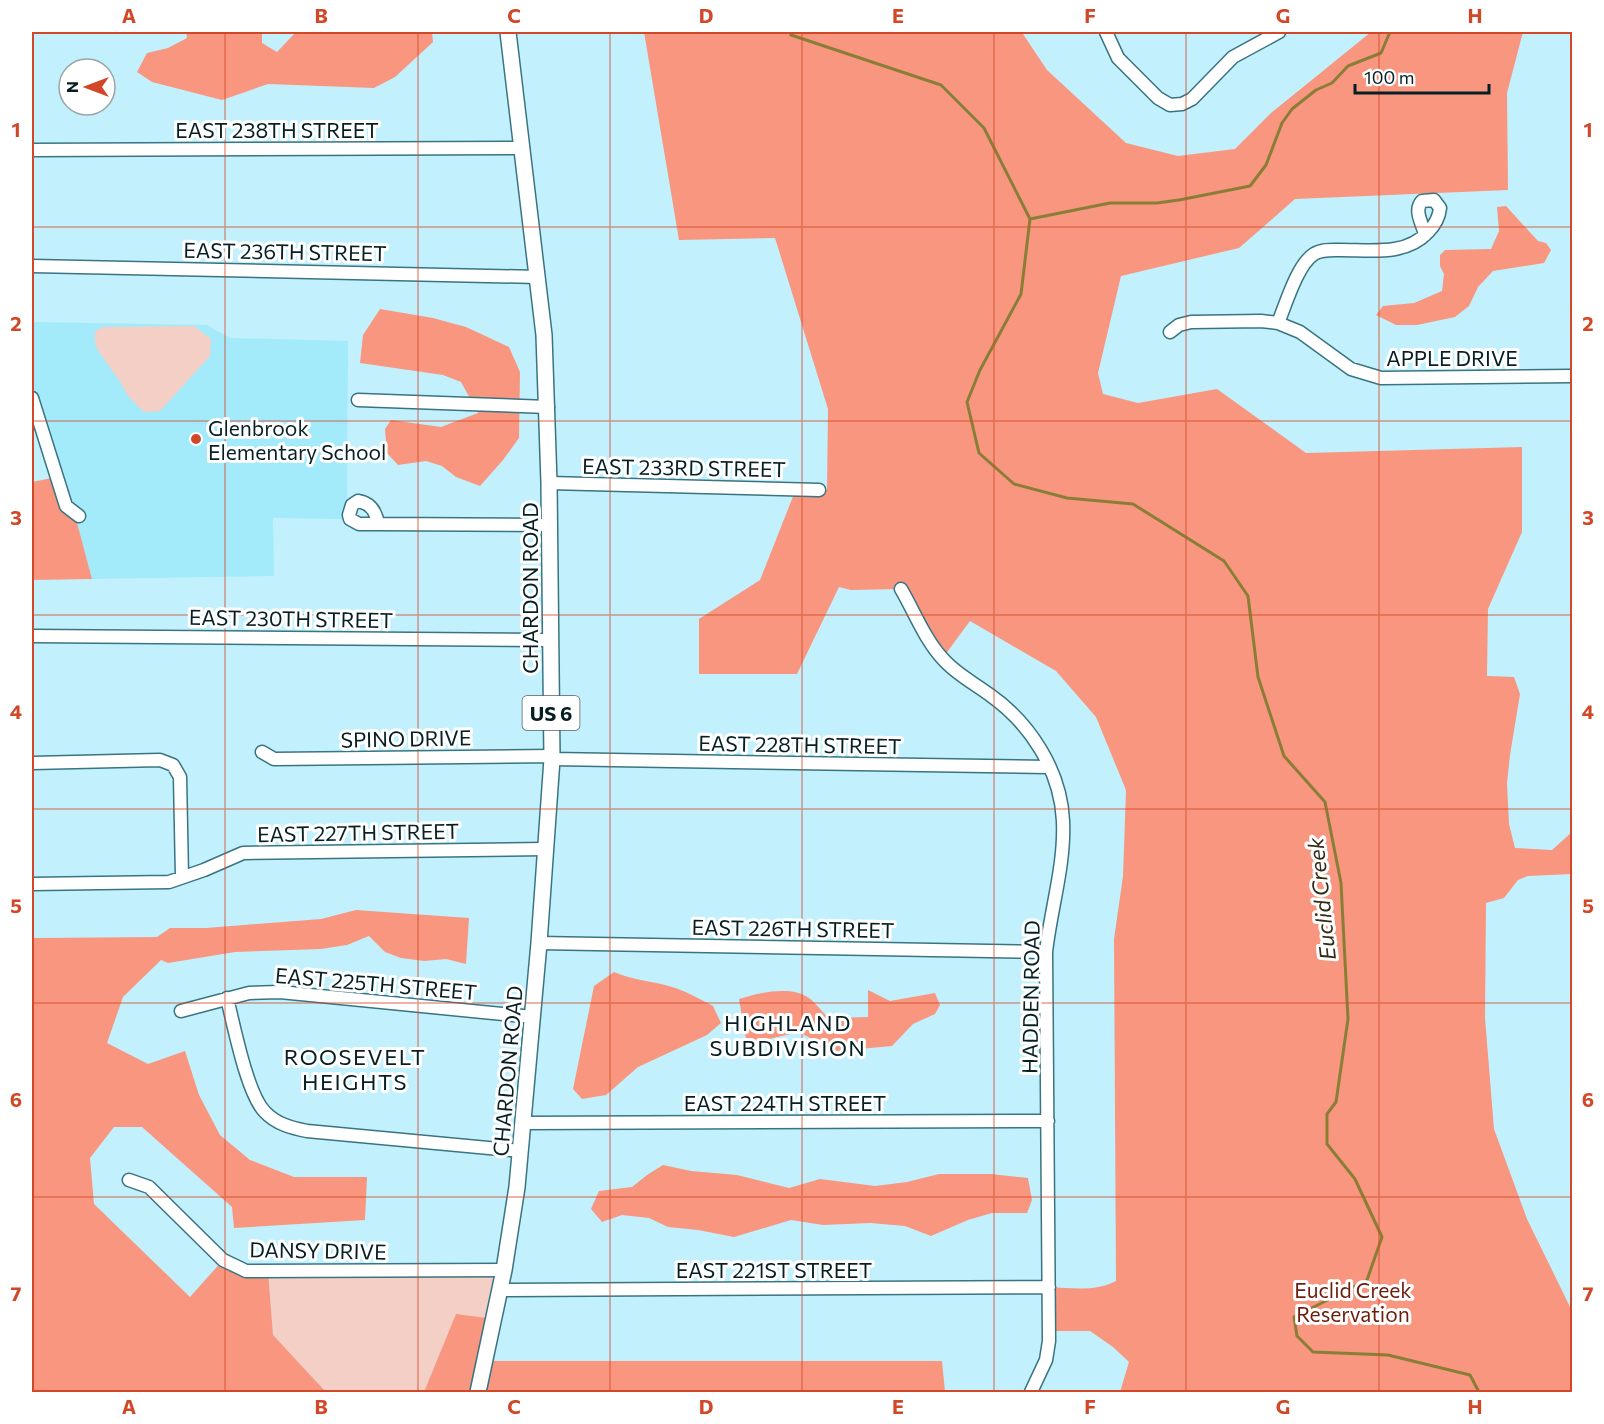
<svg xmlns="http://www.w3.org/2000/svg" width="1604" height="1424" viewBox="0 0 1604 1424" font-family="Commissioner,sans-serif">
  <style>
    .built { fill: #a3eafb }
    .green { fill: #f4cfc5 }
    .forest { fill: #f9967f }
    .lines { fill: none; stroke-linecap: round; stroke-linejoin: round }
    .stream { stroke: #8a7e36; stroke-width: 3 }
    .minor-casing { stroke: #397481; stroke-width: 15 }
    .major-casing { stroke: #397481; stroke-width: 18 }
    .minor { stroke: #fff; stroke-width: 12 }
    .major { stroke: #fff; stroke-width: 15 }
    .grid { fill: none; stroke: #d24728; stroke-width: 1.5; stroke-opacity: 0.55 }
    .poi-dot { fill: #d24728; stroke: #fff; stroke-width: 2 }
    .labels { text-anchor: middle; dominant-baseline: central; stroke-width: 6; stroke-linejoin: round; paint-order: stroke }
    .shield { fill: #fff; stroke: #516266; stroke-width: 1.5 }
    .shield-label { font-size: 20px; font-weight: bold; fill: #061f24 }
    .street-label { font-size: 21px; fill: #061f24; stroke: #fff }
    .poi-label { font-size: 21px; fill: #061f24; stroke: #fff; text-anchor: start }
    .park-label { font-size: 21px; fill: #6b1e0d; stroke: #fff }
    .water-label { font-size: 22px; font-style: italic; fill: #322c16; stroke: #fff }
    .neighbourhood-label { font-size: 22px; letter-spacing: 1.5px; fill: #061f24; stroke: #fff }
    .neatline { fill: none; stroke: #d24728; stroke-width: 2 }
    .grid-label { font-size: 20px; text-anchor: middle; font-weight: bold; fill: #d24728 }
  </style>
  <rect width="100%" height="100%" fill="#c2f1fd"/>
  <path class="built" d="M 32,322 L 207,325 L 230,338 L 348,341 L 347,519 L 273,518 L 274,576 L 92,579 L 76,519 L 66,506 L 32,398 Z"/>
  <path class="green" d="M 194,326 L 211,339 L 210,356 L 160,411 L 144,412 L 128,396 L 121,383 L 99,352 L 95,344 L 95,332 L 102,327 Z
    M 504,1270 L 494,1319 L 456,1315 L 424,1392 L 326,1392 L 273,1335 L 268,1271 Z"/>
  <path class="forest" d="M 186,32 L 262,32 L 262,43 L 277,52 L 296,32 L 432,32 L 433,42 L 395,77 L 374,88 L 268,84 L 222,100 L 152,82 L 137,72 L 147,53 L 168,48 L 187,38 Z
    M 644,32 L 1024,32 L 1023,34 L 1047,70 L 1126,143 L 1178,156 L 1235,149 L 1271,113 L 1371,32 L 1523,32 L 1507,93 L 1508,190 L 1295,199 L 1239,248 L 1121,276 L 1098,373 L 1103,394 L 1138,403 L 1217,389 L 1306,453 L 1522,447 L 1522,532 L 1488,609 L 1487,676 L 1514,677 L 1520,694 L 1510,755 L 1507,783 L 1509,824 L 1515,848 L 1552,850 L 1572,832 L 1572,874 L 1528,876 L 1518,880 L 1504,898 L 1486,903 L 1485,1018 L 1494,1129 L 1527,1219 L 1572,1311 L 1572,1392 L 1120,1392 L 1129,1362 L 1113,1347 L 1090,1331 L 1049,1331 L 1049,1287 C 1072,1288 1095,1292 1116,1281 L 1114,939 L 1123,876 L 1126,790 L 1096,717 L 1056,671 L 970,621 L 942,659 L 901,589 L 851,590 L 839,587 L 797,674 L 699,674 L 699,619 L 760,580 L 796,489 L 827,490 L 828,409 L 775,238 L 679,240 Z
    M 1506,206 L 1538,241 L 1546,243 L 1551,250 L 1544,263 L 1493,271 L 1478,287 L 1469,306 L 1455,317 L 1417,325 L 1396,325 L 1376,315 L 1383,306 L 1414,303 L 1442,291 L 1444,274 L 1440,266 L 1440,255 L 1445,250 L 1491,249 L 1499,231 L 1497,207 Z
    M 380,309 L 433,318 L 466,327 L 509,347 L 520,372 L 519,438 L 503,460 L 480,486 L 456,477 L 442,466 L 426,461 L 398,465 L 387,453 L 385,429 L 391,420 L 441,427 L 478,413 L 461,382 L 443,375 L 360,363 L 363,335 Z
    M 57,477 L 76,519 L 92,579 L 32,580 L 32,482 Z
    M 356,910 L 469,918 L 466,964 L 446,959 L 424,961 L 401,958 L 385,952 L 369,936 L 347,945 L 321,949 L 235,952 L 168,963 L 161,960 L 123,997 L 107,1043 L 148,1064 L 185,1051 L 199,1095 L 220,1135 L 250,1160 L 294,1177 L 367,1177 L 365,1220 L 234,1228 L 232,1207 L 142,1127 L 114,1127 L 90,1158 L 94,1204 L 190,1297 L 223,1260 L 268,1271 L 273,1335 L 326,1392 L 32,1392 L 32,948 L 33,938 L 157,937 L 170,928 L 206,928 L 321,919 Z
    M 614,972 C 631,979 648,981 665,985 C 682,989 698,998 713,1006 L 721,1023 L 707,1035 L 638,1067 L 606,1095 L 582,1099 L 573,1089 L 594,986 Z
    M 868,990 L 890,1001 L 935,993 L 940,1005 L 935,1014 L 913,1024 L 892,1046 L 826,1052 L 812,1039 L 799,1032 L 769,1039 L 760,1047 L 747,1045 L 739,999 C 757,993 791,985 809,998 C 816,1003 822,1012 829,1018 L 868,1017 Z
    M 663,1165 L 691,1171 L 737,1175 L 789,1188 L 820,1179 L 875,1186 L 907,1182 L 939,1174 L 991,1174 L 1028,1178 L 1032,1200 L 1027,1213 L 992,1213 L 968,1220 L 931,1236 L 905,1226 L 870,1223 L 823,1225 L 791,1220 L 734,1237 L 698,1230 L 668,1227 L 649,1218 L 622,1215 L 602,1222 L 591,1209 L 599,1191 L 632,1187 L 647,1175 Z
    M 456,1314 L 494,1319 L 485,1361 L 942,1361 L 945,1392 L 424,1392 Z"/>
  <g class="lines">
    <path class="stream" d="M 790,32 L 791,35 L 941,85 L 984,128 L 1030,219 L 1021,294 L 980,370 L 967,402 L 979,453 L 1014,484 L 1067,498 L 1133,504 L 1224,561 L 1248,596 L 1258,677 L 1284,756 L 1325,802 L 1341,883 L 1348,1019 L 1336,1102 L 1327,1114 L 1327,1144 L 1355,1179 L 1382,1237 L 1367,1280 L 1294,1317 L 1297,1336 L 1313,1352 L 1388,1355 L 1470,1375 L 1479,1392
      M 1030,219 L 1110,203 L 1157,203 L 1179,200 L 1250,186 L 1266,165 L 1282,123 L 1292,109 L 1316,90 L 1332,83 L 1348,66 L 1381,53 L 1390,32"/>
    <g class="minor-casing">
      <path id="minor" d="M 1106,32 L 1118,58 L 1158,98 L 1170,105 L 1182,104 L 1192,99 L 1233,57 L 1279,32
        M 32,150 L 523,148
        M 32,266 L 538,277
        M 1278,323 C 1286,304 1297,265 1314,254 C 1322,249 1332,250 1341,250 C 1371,250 1406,256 1428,232 C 1435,225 1439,218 1440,208 L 1434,200 L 1422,201 C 1413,211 1423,224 1425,235
        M 1170,332 L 1179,325 L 1191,322 L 1261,321 L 1278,323 L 1300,332 L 1351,369 L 1381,378 L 1572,376
        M 32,398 L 66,506 L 79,516
        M 358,400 L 548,407
        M 549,483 L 819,490
        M 378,524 C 376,512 371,503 358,501 L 352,505 L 349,515 L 350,519 L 359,524 L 378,524 L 549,525
        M 901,589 C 914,611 925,640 943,659 C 956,674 974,683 990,695 C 1030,723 1061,771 1063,821 C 1065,865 1051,908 1046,952 L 1049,1341 L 1046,1360 L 1031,1392
        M 32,636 L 550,640
        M 262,752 L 274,759 L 552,756
        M 552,759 L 1049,767
        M 32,763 L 160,760 L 173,765 L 180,777 L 182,877
        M 32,884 L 169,882 L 204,870 L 243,853 L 546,849
        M 539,943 L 1046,952
        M 227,998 C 234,1026 247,1094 265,1112 C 276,1124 292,1128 307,1131 L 521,1151
        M 181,1011 L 249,993 L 280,992 L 533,1017
        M 523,1123 L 1048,1121
        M 129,1180 L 149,1187 L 223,1260 L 246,1271 L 504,1270
        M 499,1290 L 1049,1287"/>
    </g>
    <g class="major-casing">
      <path id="major" d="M 478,1392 L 504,1270 L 517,1187 L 539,943 L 552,759 L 549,483 L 544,335 L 508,32"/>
    </g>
    <use href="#minor" class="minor"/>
    <use href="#major" class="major"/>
  </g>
  <path class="grid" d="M 225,32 L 225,1392M 418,32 L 418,1392M 610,32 L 610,1392M 802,32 L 802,1392M 994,32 L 994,1392M 1186,32 L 1186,1392M 1379,32 L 1379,1392M 32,227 L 1572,227M 32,421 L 1572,421M 32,615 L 1572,615M 32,809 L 1572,809M 32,1003 L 1572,1003M 32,1197 L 1572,1197"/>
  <circle class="poi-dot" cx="196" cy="439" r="6"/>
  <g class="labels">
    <rect class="shield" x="522.5" y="696" width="57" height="34" rx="4.5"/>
    <g class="shield-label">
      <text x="551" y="713">US 6</text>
    </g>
    <g class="street-label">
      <text x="277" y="129">EAST 238TH STREET</text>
      <text transform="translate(285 251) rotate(1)">EAST 236TH STREET</text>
      <text x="1452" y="357">APPLE DRIVE</text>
      <text transform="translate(684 467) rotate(1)">EAST 233RD STREET</text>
      <text transform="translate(529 588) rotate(-90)">CHARDON ROAD</text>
      <text transform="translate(291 618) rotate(1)">EAST 230TH STREET</text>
      <text transform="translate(406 738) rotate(-1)">SPINO DRIVE</text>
      <text transform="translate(800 744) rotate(1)">EAST 228TH STREET</text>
      <text transform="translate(358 832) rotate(-1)">EAST 227TH STREET</text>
      <text transform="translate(793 928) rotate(1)">EAST 226TH STREET</text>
      <text transform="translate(376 983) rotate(5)">EAST 225TH STREET</text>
      <text transform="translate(1030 997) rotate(-89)">HADDEN ROAD</text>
      <text transform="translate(507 1071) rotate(-85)">CHARDON ROAD</text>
      <text x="785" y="1102">EAST 224TH STREET</text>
      <text transform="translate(318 1250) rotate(1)">DANSY DRIVE</text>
      <text x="774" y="1269">EAST 221ST STREET</text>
    </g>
    <g class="poi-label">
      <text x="208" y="427">Glenbrook<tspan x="208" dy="24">Elementary School</tspan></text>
    </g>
    <g class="park-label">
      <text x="1353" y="1289">Euclid Creek<tspan x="1353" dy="24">Reservation</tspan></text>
    </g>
    <g class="water-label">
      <text transform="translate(1321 899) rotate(-96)">Euclid Creek</text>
    </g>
    <g class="neighbourhood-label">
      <text x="788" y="1022">HIGHLAND<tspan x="788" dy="25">SUBDIVISION</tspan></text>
      <text x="355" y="1056">ROOSEVELT<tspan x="355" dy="25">HEIGHTS</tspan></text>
    </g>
  </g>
  <rect width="1604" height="1424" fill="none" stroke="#ffffff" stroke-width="66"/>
  <g transform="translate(87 87) rotate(270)"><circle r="28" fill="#ffffff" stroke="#9ba5a7" stroke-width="1.5"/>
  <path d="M0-4.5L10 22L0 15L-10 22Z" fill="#d24728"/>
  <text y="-9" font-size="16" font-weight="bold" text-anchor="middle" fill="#061f24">N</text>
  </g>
  <path d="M1355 84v9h134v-9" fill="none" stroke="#061f24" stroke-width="3"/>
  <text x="1364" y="84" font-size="18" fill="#061f24" stroke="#ffffff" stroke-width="4.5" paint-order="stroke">100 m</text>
  <rect x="33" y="33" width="1538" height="1358" class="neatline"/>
  <g class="grid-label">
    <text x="129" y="23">A</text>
    <text x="321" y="23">B</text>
    <text x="514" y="23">C</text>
    <text x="706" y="23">D</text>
    <text x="898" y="23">E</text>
    <text x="1090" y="23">F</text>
    <text x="1283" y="23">G</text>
    <text x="1475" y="23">H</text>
    <text x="16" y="137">1</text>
    <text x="1588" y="137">1</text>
    <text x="16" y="331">2</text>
    <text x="1588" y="331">2</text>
    <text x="16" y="525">3</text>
    <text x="1588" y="525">3</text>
    <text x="16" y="719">4</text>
    <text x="1588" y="719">4</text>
    <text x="16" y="913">5</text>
    <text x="1588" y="913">5</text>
    <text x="16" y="1107">6</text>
    <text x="1588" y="1107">6</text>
    <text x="16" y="1301">7</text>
    <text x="1588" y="1301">7</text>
    <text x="129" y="1414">A</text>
    <text x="321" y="1414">B</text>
    <text x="514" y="1414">C</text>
    <text x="706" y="1414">D</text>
    <text x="898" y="1414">E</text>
    <text x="1090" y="1414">F</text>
    <text x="1283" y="1414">G</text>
    <text x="1475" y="1414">H</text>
  </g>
</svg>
